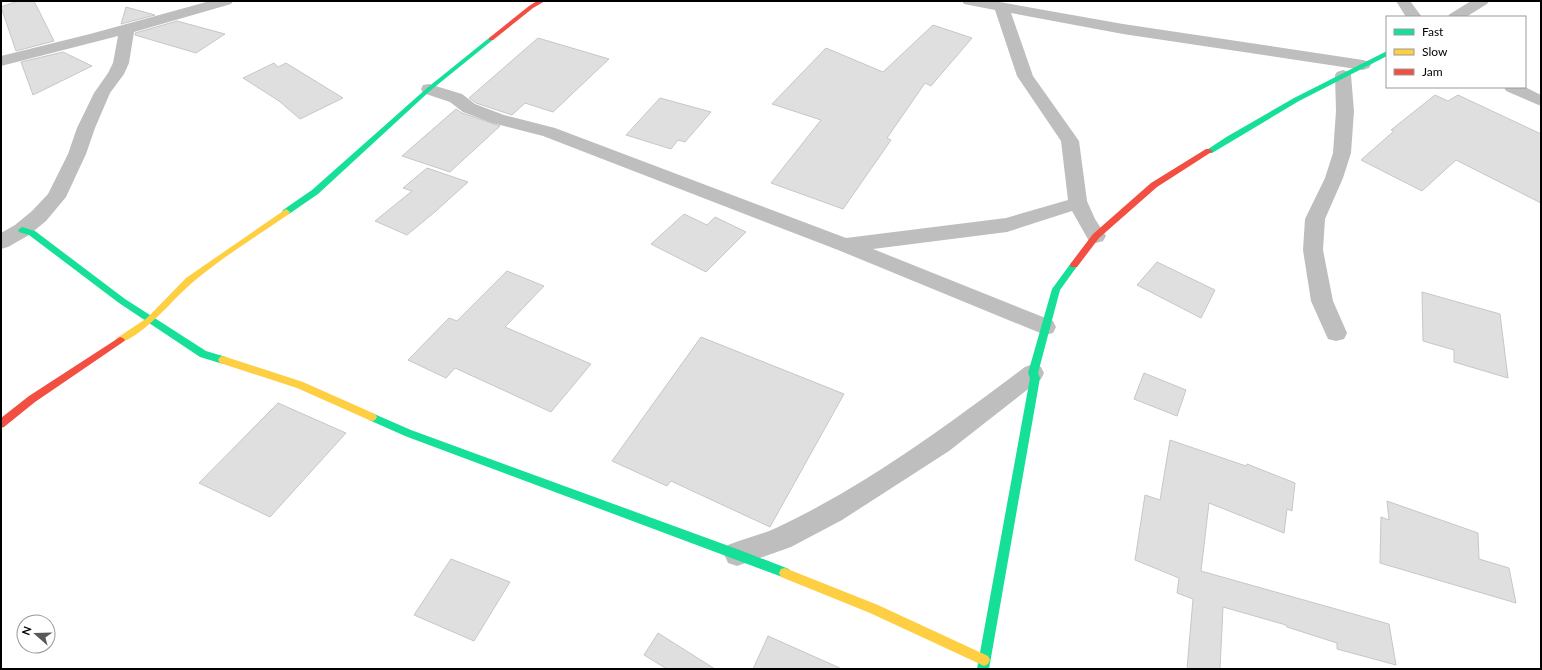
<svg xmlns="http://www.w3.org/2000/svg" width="1542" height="670" viewBox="0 0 1542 670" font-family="Lato,sans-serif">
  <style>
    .building { fill: #dfdfdf; stroke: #c7c7c7 }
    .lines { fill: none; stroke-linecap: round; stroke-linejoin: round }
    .street { fill: #bebebe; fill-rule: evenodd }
    .fast { fill: #16e098; fill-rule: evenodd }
    .slow { fill: #ffcf43; fill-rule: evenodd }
    .jam { fill: #f24e42; fill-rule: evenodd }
  </style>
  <rect width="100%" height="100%" fill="#fff"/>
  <path class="building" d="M 18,1 L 34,1 L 54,41 L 16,51 L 1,7 Z
    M 126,7 L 155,15 L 121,24 Z
    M 177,21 L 225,34 L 196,53 L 135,35 L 135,33 Z
    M 933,25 L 972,38 L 931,86 L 925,83 L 887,138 L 891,140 L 843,209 L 771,183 L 821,120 L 772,104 L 826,48 L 883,72 Z
    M 538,38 L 609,59 L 553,112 L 525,103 L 512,115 L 476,103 L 469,98 Z
    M 63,52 L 92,66 L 33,95 L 21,62 Z
    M 274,63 L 278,67 L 286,63 L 343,98 L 300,119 L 279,101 L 243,78 Z
    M 1435,95 L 1448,101 L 1458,95 L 1541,134 L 1541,203 L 1456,160 L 1422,191 L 1361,160 L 1394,131 L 1391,130 Z
    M 660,98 L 711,112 L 685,142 L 678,140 L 671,149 L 626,135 Z
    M 456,109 L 462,113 L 500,126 L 450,172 L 402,156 Z
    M 427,168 L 468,182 L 436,211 L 407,235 L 375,221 L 412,191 L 403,188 Z
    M 684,214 L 707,225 L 715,217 L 746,232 L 706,272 L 651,244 Z
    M 1157,262 L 1215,290 L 1201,318 L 1137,285 Z
    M 507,271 L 544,286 L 505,327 L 591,364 L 551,412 L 455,368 L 446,378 L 408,360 L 449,318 L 457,321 Z
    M 1422,292 L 1500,314 L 1508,378 L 1454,362 L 1454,350 L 1423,341 Z
    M 701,337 L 844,394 L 770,527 L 671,481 L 667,486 L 612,461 Z
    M 1144,373 L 1186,390 L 1177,416 L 1134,399 Z
    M 278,403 L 346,433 L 270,517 L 199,483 Z
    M 1170,440 L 1246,466 L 1247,464 L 1295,483 L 1292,511 L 1287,509 L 1284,533 L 1209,503 L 1201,571 L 1389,624 L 1396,665 L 1337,649 L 1337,643 L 1287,627 L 1286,625 L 1223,607 L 1220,669 L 1187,669 L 1193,599 L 1177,593 L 1179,578 L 1135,560 L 1145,495 L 1160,500 Z
    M 1387,501 L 1478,533 L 1479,559 L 1509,568 L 1516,603 L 1380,563 L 1381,517 L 1389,520 Z
    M 451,559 L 510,582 L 474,641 L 414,615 Z
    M 658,633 L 715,669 L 667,669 L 644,655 Z
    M 768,636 L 842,669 L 753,669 Z"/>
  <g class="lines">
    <path class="street" d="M 210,1 L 233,1 L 231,4 L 134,32 L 129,63 L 124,74 L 110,93 L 95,128 L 86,154 L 66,197 L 46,221 L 29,235 L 8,247 L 1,249 L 1,233 L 15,225 L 32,211 L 48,194 L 68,154 L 77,128 L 94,93 L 108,73 L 113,63 L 118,36 L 1,66 L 1,56 L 90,34 Z
      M 962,1 L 994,1 L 1123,24 L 1363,60 L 1369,62 L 1371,65 L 1369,68 L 1363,70 L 1123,34 L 1011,13 L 1033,76 L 1079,141 L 1087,201 L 1095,219 L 1106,236 L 1103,241 L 1096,243 L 1089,241 L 1072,211 L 1007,232 L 873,249 L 1053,321 L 1056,327 L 1053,333 L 1045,335 L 838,250 L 543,136 L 492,123 L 463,112 L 450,102 L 423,93 L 421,89 L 423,85 L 429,84 L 462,94 L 475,104 L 504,115 L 555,128 L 846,238 L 1006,218 L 1068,200 L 1061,141 L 1017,76 L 995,10 L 964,4 Z
      M 1396,1 L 1410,1 L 1422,17 L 1406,17 Z
      M 1471,1 L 1489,1 L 1487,4 L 1466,17 L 1447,17 L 1450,14 Z
      M 1343,70 L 1349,72 L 1351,75 L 1354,111 L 1351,153 L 1343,178 L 1325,219 L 1323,250 L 1333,301 L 1347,333 L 1344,339 L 1336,341 L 1328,339 L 1311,301 L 1303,250 L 1305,219 L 1325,178 L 1333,153 L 1336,111 L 1335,75 L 1337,72 Z
      M 1504,87 L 1525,87 L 1541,95 L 1541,106 L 1506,91 Z
      M 1033,364 L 1041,367 L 1044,373 L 1041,379 L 949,451 L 842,520 L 791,547 L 737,566 L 728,563 L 724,554 L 728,545 C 743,539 761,535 776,528 C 866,486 946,426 1025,367 Z"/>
    <path class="fast" d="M 489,38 L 494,39 L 431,90 L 318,194 L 289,214 L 283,214 L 282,212 L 283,210 L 312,190 L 427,88 Z
      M 1387,51 L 1387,56 L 1299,101 L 1212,153 L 1209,153 L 1205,151 L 1228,136 L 1294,98 Z
      M 22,227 L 35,231 L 125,299 L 206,351 L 226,357 L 228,360 L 226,363 L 223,364 L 200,357 L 119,303 L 29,235 L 19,232 L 18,230 Z
      M 1074,262 L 1078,265 L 1060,290 L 1038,373 L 1040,378 L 989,669 L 977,669 L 1030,378 L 1028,373 L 1052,289 L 1071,263 Z
      M 372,413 L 411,430 L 737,549 L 789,569 L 791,573 L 789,577 L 785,578 L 405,436 L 369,420 L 367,417 L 369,414 Z"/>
    <path class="slow" d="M 286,209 L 290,212 L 289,214 C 250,241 207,266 174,300 C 165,310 129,346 117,342 L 115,340 L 117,338 L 147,318 L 186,278 Z
      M 223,356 L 303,382 L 375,414 L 377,417 L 375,420 L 372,421 L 369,420 L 297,388 L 220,363 L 218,360 L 220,357 Z
      M 785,568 L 878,605 L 988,656 L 990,660 L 988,664 L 984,666 L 980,664 L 870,613 L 781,577 L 779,573 L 781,569 Z"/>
    <path class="jam" d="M 537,1 L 545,1 L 533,8 L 493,40 L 489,40 L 489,38 L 529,6 Z
      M 1206,149 L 1209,149 L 1213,151 L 1157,187 L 1099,238 L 1077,267 L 1071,267 L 1070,265 L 1071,263 L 1093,234 L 1151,183 Z
      M 120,337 L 123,338 L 125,340 L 123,342 L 35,402 L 4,427 L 1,428 L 1,418 L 29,396 Z"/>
  </g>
  <rect width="1542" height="670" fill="none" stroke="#000000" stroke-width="4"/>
  <rect x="1386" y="16" width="140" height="72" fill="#ffffff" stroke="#999999"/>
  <rect x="1394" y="29" width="20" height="6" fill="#16e098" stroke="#999999"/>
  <text x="1422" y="36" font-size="12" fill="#000000">Fast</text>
  <rect x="1394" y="49" width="20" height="6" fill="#ffcf43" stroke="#999999"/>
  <text x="1422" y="56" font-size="12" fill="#000000">Slow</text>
  <rect x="1394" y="69" width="20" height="6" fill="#f24e42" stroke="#999999"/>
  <text x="1422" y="76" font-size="12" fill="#000000">Jam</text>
  <g transform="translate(36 634) rotate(290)"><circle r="19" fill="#ffffff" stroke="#999999"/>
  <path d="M0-3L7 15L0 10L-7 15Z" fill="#595959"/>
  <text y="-6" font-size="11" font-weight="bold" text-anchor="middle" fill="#000000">N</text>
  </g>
</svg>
